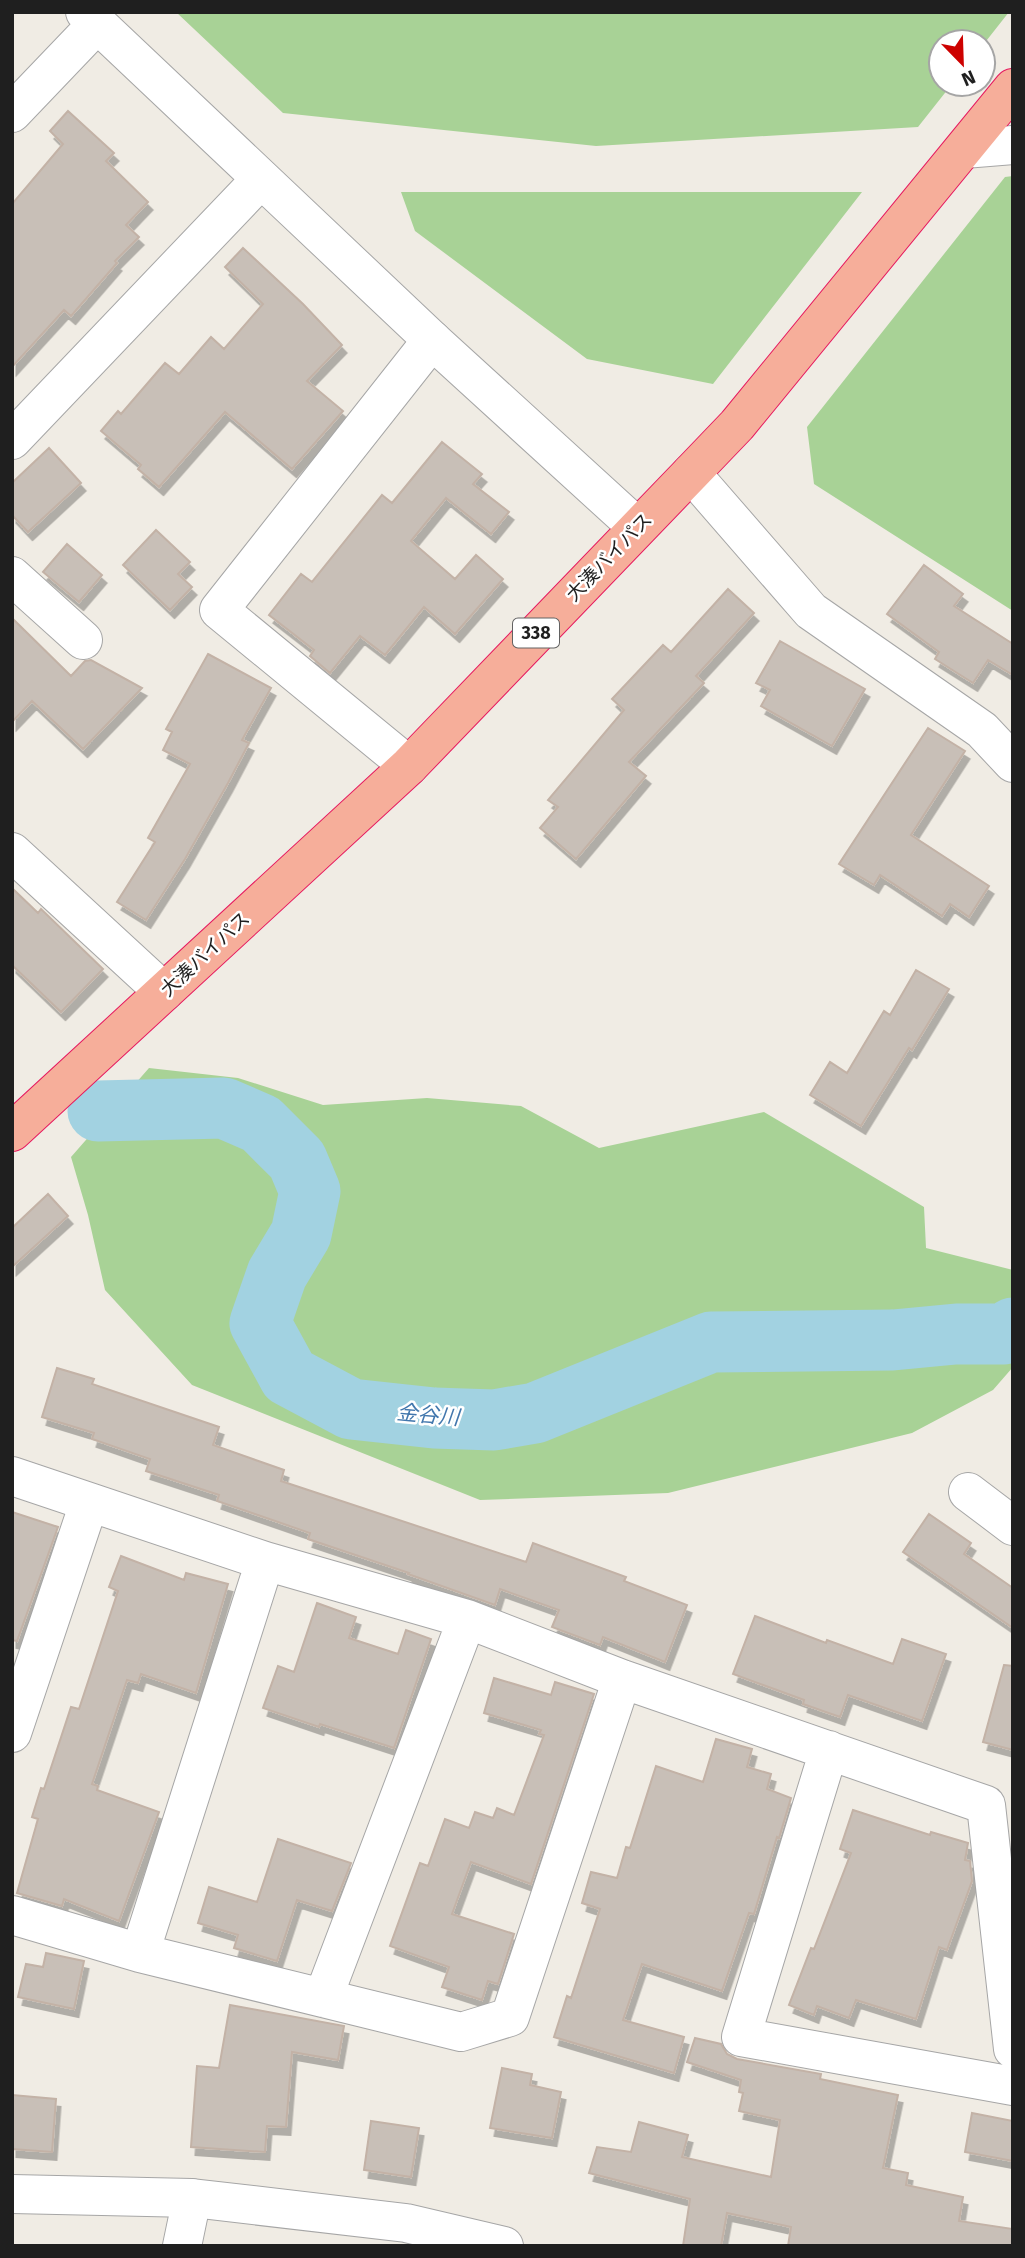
<svg xmlns="http://www.w3.org/2000/svg" width="1025" height="2258" viewBox="0 0 1025 2258" font-family="'Fira Sans','Noto Sans JP',sans-serif">
  <style>
    .forest { fill: #a8d296 }
    .lines { fill: none; stroke-linecap: round; stroke-linejoin: round }
    .river { stroke: #a2d2e1; stroke-width: 61 }
    .building { fill: #c8bfb7; stroke: #c3b2a6; stroke-width: 2; filter: url(#shadow) }
    .minor-casing { stroke: #a6a6a6; stroke-width: 40 }
    .tertiary-casing { stroke: #a6a6a6; stroke-width: 40 }
    .trunk-casing { stroke: #e6195f; stroke-width: 40 }
    .minor { stroke: #fff; stroke-width: 38 }
    .tertiary { stroke: #fff; stroke-width: 38 }
    .trunk { stroke: #f6ae9a; stroke-width: 38 }
    .labels { text-anchor: middle; dominant-baseline: central; stroke-width: 5; stroke-linejoin: round; paint-order: stroke }
    .shield { fill: #fff; stroke: #626262; stroke-width: 2 }
    .shield-label { font-size: 18px; font-weight: bold; fill: #1f1f1f }
    .street-label { font-size: 19px; fill: #1f1f1f; stroke: #fff }
    .water-label { font-size: 21px; font-style: italic; fill: #4277ad; stroke: #fff }
  </style>
  <defs>
    <filter id="shadow"><feDropShadow dx="4.5" dy="8" stdDeviation="0" flood-color="#0004"/></filter>
  </defs>
  <rect width="100%" height="100%" fill="#f0ece4"/>
  <path class="forest" d="M 176,12 L 1009,12 L 983,45 L 983,42 L 941,42 L 941,84 L 952,84 L 918,127 L 596,146 L 283,113 Z
    M 1013,176 L 1013,611 L 814,484 L 807,427 L 1005,177 Z
    M 401,192 L 862,192 L 713,384 L 587,359 L 415,231 Z
    M 149,1068 L 238,1078 L 323,1105 L 427,1098 L 521,1106 L 599,1148 L 764,1112 L 924,1207 L 926,1248 L 1013,1270 L 1013,1367 L 993,1390 L 912,1433 L 668,1493 L 480,1500 L 192,1385 L 105,1290 L 88,1215 L 71,1157 Z"/>
  <g class="lines">
    <path class="river" d="M 98,1111 L 224,1108 L 261,1124 L 297,1160 L 310,1191 L 301,1234 L 277,1274 L 260,1323 L 289,1376 L 351,1409 L 434,1418 L 494,1420 L 535,1413 L 711,1342 L 893,1340 L 956,1334 L 1004,1334 L 1013,1328"/>
  </g>
  <path class="building" d="M 68,111 L 114,153 L 106,161 L 148,202 L 126,225 L 139,237 L 115,261 L 117,263 L 71,316 L 64,310 L 12,367 L 12,204 L 63,144 L 50,131 Z
    M 243,248 L 303,304 L 342,345 L 307,381 L 343,411 L 292,469 L 225,412 L 159,487 L 138,469 L 141,465 L 101,431 L 118,411 L 121,414 L 165,363 L 179,374 L 211,337 L 224,349 L 263,304 L 225,267 Z
    M 442,442 L 482,474 L 473,484 L 509,512 L 491,534 L 446,498 L 411,541 L 455,579 L 476,555 L 503,579 L 455,634 L 424,607 L 385,655 L 360,636 L 330,673 L 310,656 L 314,650 L 269,615 L 301,574 L 312,582 L 382,495 L 392,503 Z
    M 49,448 L 81,483 L 28,532 L 12,515 L 12,483 Z
    M 156,530 L 190,562 L 178,574 L 192,587 L 170,610 L 123,565 Z
    M 67,544 L 102,575 L 79,602 L 43,572 Z
    M 924,565 L 963,594 L 954,606 L 1013,644 L 1013,675 L 988,660 L 973,683 L 935,659 L 939,652 L 887,614 Z
    M 728,589 L 754,613 L 696,676 L 704,683 L 629,762 L 646,776 L 576,859 L 540,828 L 558,807 L 548,800 L 624,710 L 612,699 L 663,645 L 671,652 Z
    M 12,618 L 71,676 L 85,661 L 91,660 L 142,688 L 83,749 L 32,701 L 12,722 Z
    M 780,641 L 865,689 L 832,746 L 761,706 L 770,690 L 756,683 Z
    M 208,654 L 271,688 L 242,740 L 249,743 L 228,783 L 185,859 L 146,920 L 117,902 L 155,842 L 148,838 L 190,764 L 163,750 L 172,732 L 166,729 Z
    M 928,728 L 965,751 L 911,835 L 989,886 L 969,917 L 950,904 L 942,916 L 880,875 L 874,885 L 839,864 Z
    M 12,888 L 38,913 L 41,909 L 103,969 L 61,1012 L 12,965 Z
    M 916,970 L 949,989 L 912,1050 L 909,1048 L 861,1126 L 810,1095 L 830,1062 L 847,1073 L 884,1011 L 890,1015 Z
    M 48,1194 L 68,1216 L 12,1267 L 12,1228 Z
    M 57,1368 L 94,1379 L 92,1384 L 219,1427 L 213,1445 L 284,1470 L 281,1481 L 526,1562 L 533,1543 L 626,1577 L 624,1581 L 687,1605 L 665,1662 L 603,1637 L 600,1645 L 552,1627 L 559,1610 L 500,1589 L 495,1605 L 408,1574 L 409,1573 L 308,1539 L 310,1533 L 217,1501 L 219,1495 L 146,1471 L 150,1459 L 92,1439 L 94,1433 L 42,1417 Z
    M 12,1512 L 58,1527 L 17,1641 L 12,1640 Z
    M 929,1514 L 971,1543 L 964,1554 L 1013,1588 L 1013,1628 L 903,1552 Z
    M 121,1556 L 184,1580 L 186,1573 L 228,1584 L 196,1693 L 141,1674 L 138,1683 L 127,1680 L 92,1784 L 98,1786 L 97,1790 L 159,1812 L 119,1921 L 64,1899 L 62,1906 L 17,1893 L 38,1819 L 32,1817 L 41,1788 L 44,1789 L 71,1707 L 79,1709 L 118,1591 L 109,1587 Z
    M 317,1603 L 356,1617 L 349,1638 L 398,1654 L 406,1630 L 431,1639 L 394,1748 L 320,1724 L 319,1727 L 263,1708 L 278,1666 L 294,1672 Z
    M 755,1616 L 826,1643 L 827,1640 L 893,1664 L 902,1639 L 946,1654 L 922,1721 L 848,1695 L 840,1717 L 803,1704 L 804,1700 L 733,1674 Z
    M 1004,1665 L 1013,1666 L 1013,1750 L 983,1742 Z
    M 494,1678 L 551,1695 L 555,1682 L 594,1694 L 531,1884 L 471,1862 L 452,1914 L 514,1934 L 498,1984 L 488,1981 L 482,2000 L 442,1987 L 449,1967 L 390,1946 L 420,1863 L 428,1866 L 445,1819 L 469,1828 L 475,1812 L 493,1818 L 497,1808 L 514,1815 L 544,1735 L 539,1734 L 541,1730 L 484,1713 Z
    M 716,1739 L 752,1749 L 747,1767 L 771,1774 L 767,1789 L 791,1798 L 779,1838 L 777,1837 L 754,1914 L 749,1913 L 722,1991 L 642,1964 L 623,2020 L 684,2037 L 674,2073 L 554,2037 L 567,1996 L 571,1998 L 600,1909 L 582,1903 L 591,1872 L 617,1878 L 626,1847 L 630,1848 L 656,1766 L 703,1782 Z
    M 853,1810 L 930,1835 L 931,1832 L 968,1843 L 965,1860 L 970,1861 L 972,1881 L 947,1950 L 939,1947 L 916,2019 L 856,2000 L 849,2018 L 817,2006 L 814,2015 L 789,2005 L 811,1948 L 814,1949 L 851,1853 L 840,1849 Z
    M 278,1839 L 351,1863 L 332,1911 L 297,1900 L 277,1961 L 234,1948 L 238,1935 L 198,1923 L 209,1887 L 257,1902 Z
    M 46,1953 L 84,1961 L 74,2009 L 18,1997 L 26,1964 L 43,1967 Z
    M 230,2005 L 344,2026 L 338,2060 L 292,2052 L 286,2127 L 267,2126 L 265,2152 L 191,2147 L 197,2066 L 219,2068 Z
    M 695,2038 L 721,2044 L 727,2054 L 737,2059 L 821,2074 L 820,2079 L 898,2095 L 883,2168 L 908,2173 L 906,2185 L 963,2197 L 959,2221 L 1013,2229 L 1013,2246 L 788,2246 L 791,2227 L 727,2213 L 721,2246 L 683,2246 L 690,2199 L 589,2173 L 597,2147 L 631,2152 L 639,2122 L 688,2135 L 682,2157 L 771,2177 L 780,2120 L 739,2111 L 743,2093 L 739,2092 L 741,2080 L 687,2062 Z
    M 502,2068 L 532,2074 L 530,2085 L 561,2092 L 552,2138 L 490,2128 Z
    M 12,2095 L 56,2099 L 52,2152 L 12,2149 Z
    M 972,2113 L 1013,2121 L 1013,2161 L 965,2152 Z
    M 371,2121 L 419,2128 L 411,2177 L 364,2170 Z"/>
  <g class="lines">
    <g class="minor-casing">
      <path id="minor" d="M 12,113 L 97,24
        M 12,440 L 261,179
        M 691,473 L 811,611 L 982,730 L 1013,763
        M 12,576 L 83,640
        M 409,766 L 219,610 L 432,340
        M 12,852 L 164,992
        M 12,1476 L 265,1561 L 467,1619 L 622,1679 L 986,1805 L 1013,2049
        M 968,1492 L 1013,1526
        M 12,1733 L 89,1503
        M 829,1750 L 741,2037 L 1013,2086
        M 12,1915 L 140,1953 L 461,2032 L 510,2017 L 622,1679
        M 140,1953 L 265,1561
        M 323,1998 L 467,1619
        M 182,2246 L 192,2198"/>
    </g>
    <g class="tertiary-casing">
      <path id="tertiary" d="M 85,12 L 432,340 L 637,527
        M 964,149 L 1013,145
        M 12,2194 L 192,2198 L 406,2223 L 504,2246"/>
    </g>
    <g class="trunk-casing">
      <path id="trunk" d="M 12,1132 L 409,766 L 691,473 L 737,425 L 1013,88"/>
    </g>
    <use href="#minor" class="minor"/>
    <use href="#tertiary" class="tertiary"/>
    <use href="#trunk" class="trunk"/>
  </g>
  <g class="labels">
    <rect class="shield" x="513" y="618.5" width="46" height="29" rx="5"/>
    <g class="shield-label">
      <text x="536" y="633">338</text>
    </g>
    <g class="street-label">
      <text transform="translate(609 557) rotate(-46)">大湊バイパス</text>
      <text transform="translate(205 954) rotate(-43)">大湊バイパス</text>
    </g>
    <g class="water-label">
      <text transform="translate(428 1415) rotate(5)">金谷川</text>
    </g>
  </g>
  <rect width="1025" height="2258" fill="none" stroke="#1f1f1f" stroke-width="28"/>
  <g transform="translate(962 63) rotate(157)"><circle r="33" fill="#ffffff" stroke="#a5a5a5" stroke-width="2"/>
  <path d="M0-5L12 26L0 18L-12 26Z" fill="#cd0100"/>
  <text y="-10" font-size="19" font-weight="bold" text-anchor="middle" fill="#1f1f1f">N</text>
  </g>
</svg>
